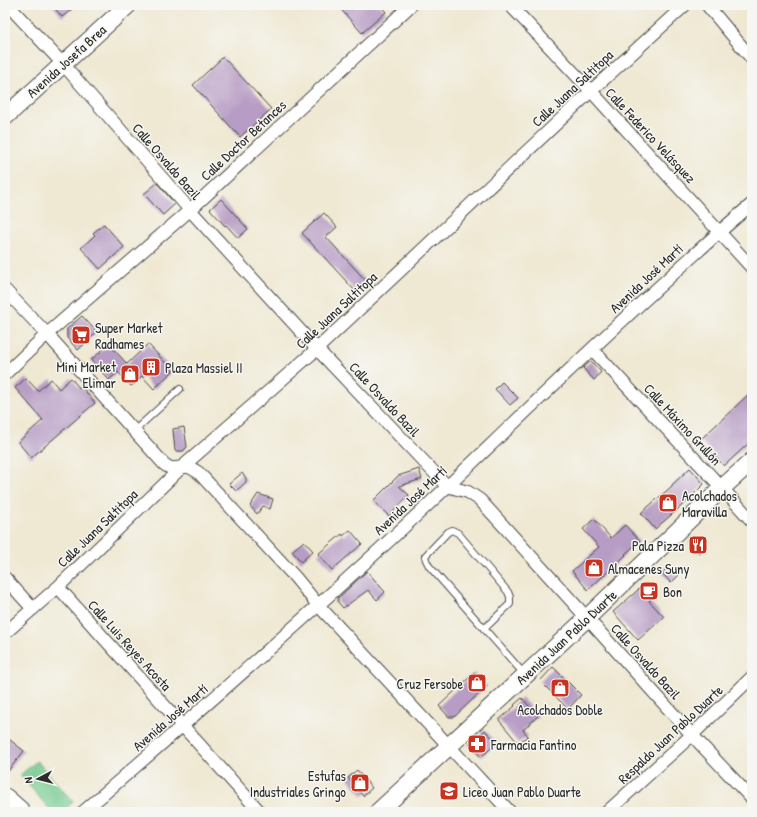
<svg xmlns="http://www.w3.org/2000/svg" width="757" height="817" viewBox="0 0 757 817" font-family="'Patrick Hand',sans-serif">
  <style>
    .green { fill: #74cb90; stroke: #507b5e }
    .building { fill: #b79cc5 }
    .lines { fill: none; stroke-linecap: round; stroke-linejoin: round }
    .service-casing { stroke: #484744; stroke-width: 8 }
    .minor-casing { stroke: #484744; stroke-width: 14 }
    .secondary-casing { stroke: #484744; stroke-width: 19 }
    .primary-casing { stroke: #484744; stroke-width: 21 }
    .service { stroke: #fff; stroke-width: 6 }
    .minor { stroke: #fff; stroke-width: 12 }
    .secondary { stroke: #fff; stroke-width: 17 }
    .primary { stroke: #fff; stroke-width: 19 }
    .labels { text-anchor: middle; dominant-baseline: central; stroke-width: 3; stroke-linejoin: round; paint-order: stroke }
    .street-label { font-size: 14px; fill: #2b2b2b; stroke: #f6f6f2 }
    .poi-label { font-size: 14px; fill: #2b2b2b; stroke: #f6f6f2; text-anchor: start }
  </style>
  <rect width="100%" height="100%" fill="#f6f6f2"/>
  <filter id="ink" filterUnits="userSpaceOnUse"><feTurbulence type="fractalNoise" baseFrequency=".025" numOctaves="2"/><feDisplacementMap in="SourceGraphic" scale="8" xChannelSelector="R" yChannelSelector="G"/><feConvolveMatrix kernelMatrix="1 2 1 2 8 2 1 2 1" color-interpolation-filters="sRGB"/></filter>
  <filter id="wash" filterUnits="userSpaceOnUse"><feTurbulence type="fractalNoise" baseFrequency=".012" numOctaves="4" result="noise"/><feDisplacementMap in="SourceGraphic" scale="16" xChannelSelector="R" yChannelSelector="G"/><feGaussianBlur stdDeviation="0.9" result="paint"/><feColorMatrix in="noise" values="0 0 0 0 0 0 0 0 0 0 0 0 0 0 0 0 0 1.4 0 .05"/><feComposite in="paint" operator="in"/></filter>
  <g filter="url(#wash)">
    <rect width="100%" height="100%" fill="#efe8d2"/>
    <path class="green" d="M 37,761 L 73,802 L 62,812 L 52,812 L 20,775 Z"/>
    <g id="blocks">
      <path class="building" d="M 52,5 L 77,5 L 62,17 Z
        M 337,5 L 380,5 L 386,12 L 362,33 Z
        M 223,57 L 271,109 L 240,137 L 193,85 Z
        M 157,183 L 175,204 L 163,215 L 144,194 Z
        M 221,199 L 248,229 L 238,238 L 226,225 L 225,226 L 210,209 Z
        M 324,213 L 337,227 L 326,237 L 368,283 L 357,293 L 302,233 Z
        M 104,224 L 124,247 L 100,269 L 81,248 L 95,235 L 93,233 Z
        M 82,316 L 97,332 L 78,350 L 67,338 L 67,329 Z
        M 109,344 L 127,364 L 148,344 L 173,371 L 154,389 L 142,376 L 131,386 L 118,372 L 109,380 L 91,360 Z
        M 591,361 L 601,372 L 594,380 L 583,368 Z
        M 26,378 L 38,391 L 51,379 L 59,389 L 71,378 L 80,389 L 82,387 L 95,403 L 31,458 L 18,442 L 43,420 L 15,388 Z
        M 502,382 L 518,398 L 510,405 L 495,389 Z
        M 752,391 L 752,440 L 724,466 L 700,440 Z
        M 184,427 L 187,447 L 183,451 L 175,451 L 173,429 Z
        M 690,468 L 704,484 L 686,502 L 655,529 L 641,513 L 672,486 L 672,485 Z
        M 419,469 L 422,479 L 399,486 L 409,495 L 389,516 L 373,501 L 398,476 Z
        M 242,473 L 246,478 L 246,482 L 236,491 L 229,484 Z
        M 258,494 L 273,499 L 270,509 L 263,506 L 257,514 L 250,506 Z
        M 594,519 L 611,538 L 625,525 L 640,541 L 625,554 L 626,555 L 588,590 L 572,571 L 599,547 L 583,529 Z
        M 350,530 L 362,544 L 332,570 L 318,554 L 342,534 L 343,536 Z
        M 696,536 L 706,547 L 699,553 L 689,542 Z
        M 304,541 L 313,551 L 301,562 L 292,551 Z
        M 670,565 L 679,575 L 671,583 L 662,573 Z
        M 367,571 L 385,592 L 377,600 L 368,590 L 343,608 L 338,602 L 338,598 Z
        M 646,583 L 657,593 L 649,601 L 664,617 L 638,640 L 613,612 Z
        M 553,667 L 581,695 L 568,709 L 540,681 Z
        M 474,673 L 487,686 L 454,717 L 449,717 L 439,706 Z
        M 522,698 L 538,716 L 523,730 L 528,736 L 518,743 L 499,720 L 515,706 L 514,705 Z
        M 485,730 L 497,743 L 481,757 L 469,744 Z
        M 5,736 L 24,751 L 5,775 Z
        M 357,770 L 372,788 L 363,796 L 348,778 Z"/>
    </g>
  </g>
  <g filter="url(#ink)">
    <use href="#blocks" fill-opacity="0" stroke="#484744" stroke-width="1"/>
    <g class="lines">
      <g class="service-casing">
        <path id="service" d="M 134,431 L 180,389
          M 484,629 L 510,604 L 510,597 L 508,592 L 458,533 L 452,530 L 448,532 L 425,556 L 426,560 L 429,566 L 524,674"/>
      </g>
      <g class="minor-casing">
        <path id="minor" d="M 8,5 L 63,64 L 190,210 L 317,349 L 447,486 L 468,492 L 480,500 L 587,618 L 692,735 L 752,799
          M 510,5 L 591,91 L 752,268
          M 707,5 L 752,59
          M 5,290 L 47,334 L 164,464 C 174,472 177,466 187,467 C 191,467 196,471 199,473 L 295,577 L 318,605 L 510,812
          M 592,349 L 722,488 L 752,521
          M 5,374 L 47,334 L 190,210 L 411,5
          M 5,578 L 33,609
          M 58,587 L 260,812
          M 5,633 L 58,587 L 181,468 L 317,349 L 591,91 L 685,5
          M 83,812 C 207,705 330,597 449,485 C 516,421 582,357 650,295 C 684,264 717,233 752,204
          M 607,812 L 692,735 L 752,677"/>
      </g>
      <g class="secondary-casing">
        <path id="secondary" d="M 5,117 L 128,5
          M 378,812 L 587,618 L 722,488 L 752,461"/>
      </g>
      <g class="primary-casing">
        <path id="primary" d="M 5,798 L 21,812"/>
      </g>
      <use href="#service" class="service"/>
      <use href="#minor" class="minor"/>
      <use href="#secondary" class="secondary"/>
      <use href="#primary" class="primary"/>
    </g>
  </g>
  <defs>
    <g id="supermarket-square" transform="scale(1)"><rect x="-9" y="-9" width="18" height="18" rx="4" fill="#c8321e" stroke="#f6f6f2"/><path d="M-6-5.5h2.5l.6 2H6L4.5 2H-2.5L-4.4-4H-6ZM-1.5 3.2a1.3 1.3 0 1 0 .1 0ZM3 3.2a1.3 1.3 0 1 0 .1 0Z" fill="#fff"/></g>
    <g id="building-square" transform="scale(1)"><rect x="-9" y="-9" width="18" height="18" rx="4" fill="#c8321e" stroke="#f6f6f2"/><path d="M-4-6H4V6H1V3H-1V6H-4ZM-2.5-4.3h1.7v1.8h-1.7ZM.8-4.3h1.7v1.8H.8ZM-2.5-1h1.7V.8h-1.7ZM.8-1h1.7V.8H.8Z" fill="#fff"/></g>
    <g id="shop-square" transform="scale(1)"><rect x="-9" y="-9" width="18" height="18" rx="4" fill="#c8321e" stroke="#f6f6f2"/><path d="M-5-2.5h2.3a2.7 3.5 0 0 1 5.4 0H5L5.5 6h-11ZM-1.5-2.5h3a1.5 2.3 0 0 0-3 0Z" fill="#fff"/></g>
    <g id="restaurant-square" transform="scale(1)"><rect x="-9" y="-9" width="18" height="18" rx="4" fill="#c8321e" stroke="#f6f6f2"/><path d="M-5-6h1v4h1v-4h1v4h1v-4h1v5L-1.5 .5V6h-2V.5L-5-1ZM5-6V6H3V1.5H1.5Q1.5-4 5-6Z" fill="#fff"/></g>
    <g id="cafe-square" transform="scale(1)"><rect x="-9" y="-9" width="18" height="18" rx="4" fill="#c8321e" stroke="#f6f6f2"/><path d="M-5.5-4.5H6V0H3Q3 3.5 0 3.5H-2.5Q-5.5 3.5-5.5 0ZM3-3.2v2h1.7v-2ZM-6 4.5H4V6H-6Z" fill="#fff"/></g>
    <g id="pharmacy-square" transform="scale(1)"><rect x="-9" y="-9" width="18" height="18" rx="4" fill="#c8321e" stroke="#f6f6f2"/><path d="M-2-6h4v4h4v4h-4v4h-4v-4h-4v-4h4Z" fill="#fff"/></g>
    <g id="school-square" transform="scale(1)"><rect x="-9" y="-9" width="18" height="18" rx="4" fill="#c8321e" stroke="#f6f6f2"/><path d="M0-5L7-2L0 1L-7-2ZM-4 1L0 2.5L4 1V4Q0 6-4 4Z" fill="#fff"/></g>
  </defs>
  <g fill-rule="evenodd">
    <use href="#supermarket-square" x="81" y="335"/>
    <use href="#building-square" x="151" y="367"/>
    <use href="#shop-square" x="130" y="374"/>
    <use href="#shop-square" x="668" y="503"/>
    <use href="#restaurant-square" x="698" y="545"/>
    <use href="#shop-square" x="594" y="568"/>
    <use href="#cafe-square" x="649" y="591"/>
    <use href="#shop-square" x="477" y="683"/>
    <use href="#shop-square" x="560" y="688"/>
    <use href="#pharmacy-square" x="477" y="744"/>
    <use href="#shop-square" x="360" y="783"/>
    <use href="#school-square" x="449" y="791"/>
  </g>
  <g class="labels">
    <g class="street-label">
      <text transform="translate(66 61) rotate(-42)">Avenida Josefa Brea</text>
      <text transform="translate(572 88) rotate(-43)">Calle Juana Saltitopa</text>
      <text transform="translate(651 135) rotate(47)">Calle Federico Velásquez</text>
      <text transform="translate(243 140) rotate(-43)">Calle Doctor Betances</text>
      <text transform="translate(167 161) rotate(49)">Calle Osvaldo Bazil</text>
      <text transform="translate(646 278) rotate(-43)">Avenida José Martí</text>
      <text transform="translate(336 310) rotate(-43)">Calle Juana Saltitopa</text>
      <text transform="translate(385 399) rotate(47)">Calle Osvaldo Bazil</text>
      <text transform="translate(683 424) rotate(47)">Calle Máximo Grullón</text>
      <text transform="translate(410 500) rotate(-43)">Avenida José Martí</text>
      <text transform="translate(97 528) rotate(-44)">Calle Juana Saltitopa</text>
      <text transform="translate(566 637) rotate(-43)">Avenida Juan Pablo Duarte</text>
      <text transform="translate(130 645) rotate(48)">Calle Luis Reyes Acosta</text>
      <text transform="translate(646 661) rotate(48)">Calle Osvaldo Bazil</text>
      <text transform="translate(170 717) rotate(-41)">Avenida José Martí</text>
      <text transform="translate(670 734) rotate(-43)">Respaldo Juan Pablo Duarte</text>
    </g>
    <g class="poi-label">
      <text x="95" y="327">Super Market<tspan x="95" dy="16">Radhames</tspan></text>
      <text x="116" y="366" text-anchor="end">Mini Market<tspan x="116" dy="16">Elimar</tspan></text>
      <text x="165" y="367">Plaza Massiel II</text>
      <text x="682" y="495">Acolchados<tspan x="682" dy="16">Maravilla</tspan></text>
      <text x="684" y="545" text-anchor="end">Pala Pizza</text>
      <text x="608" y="568">Almacenes Suny</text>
      <text x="663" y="591">Bon</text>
      <text x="463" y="683" text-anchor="end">Cruz Fersobe</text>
      <text x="560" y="709" text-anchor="middle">Acolchados Doble</text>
      <text x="491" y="744">Farmacia Fantino</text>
      <text x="346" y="775" text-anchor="end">Estufas<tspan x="346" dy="16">Industriales Gringo</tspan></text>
      <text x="463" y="791">Liceo Juan Pablo Duarte</text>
    </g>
  </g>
  <rect width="757" height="817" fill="none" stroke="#f6f6f2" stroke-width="20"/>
  <g transform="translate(38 779) rotate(263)" stroke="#f6f6f2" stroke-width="3" paint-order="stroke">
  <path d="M0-3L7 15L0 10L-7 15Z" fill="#2b2b2b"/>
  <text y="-6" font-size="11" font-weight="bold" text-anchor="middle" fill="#2b2b2b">N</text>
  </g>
</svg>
